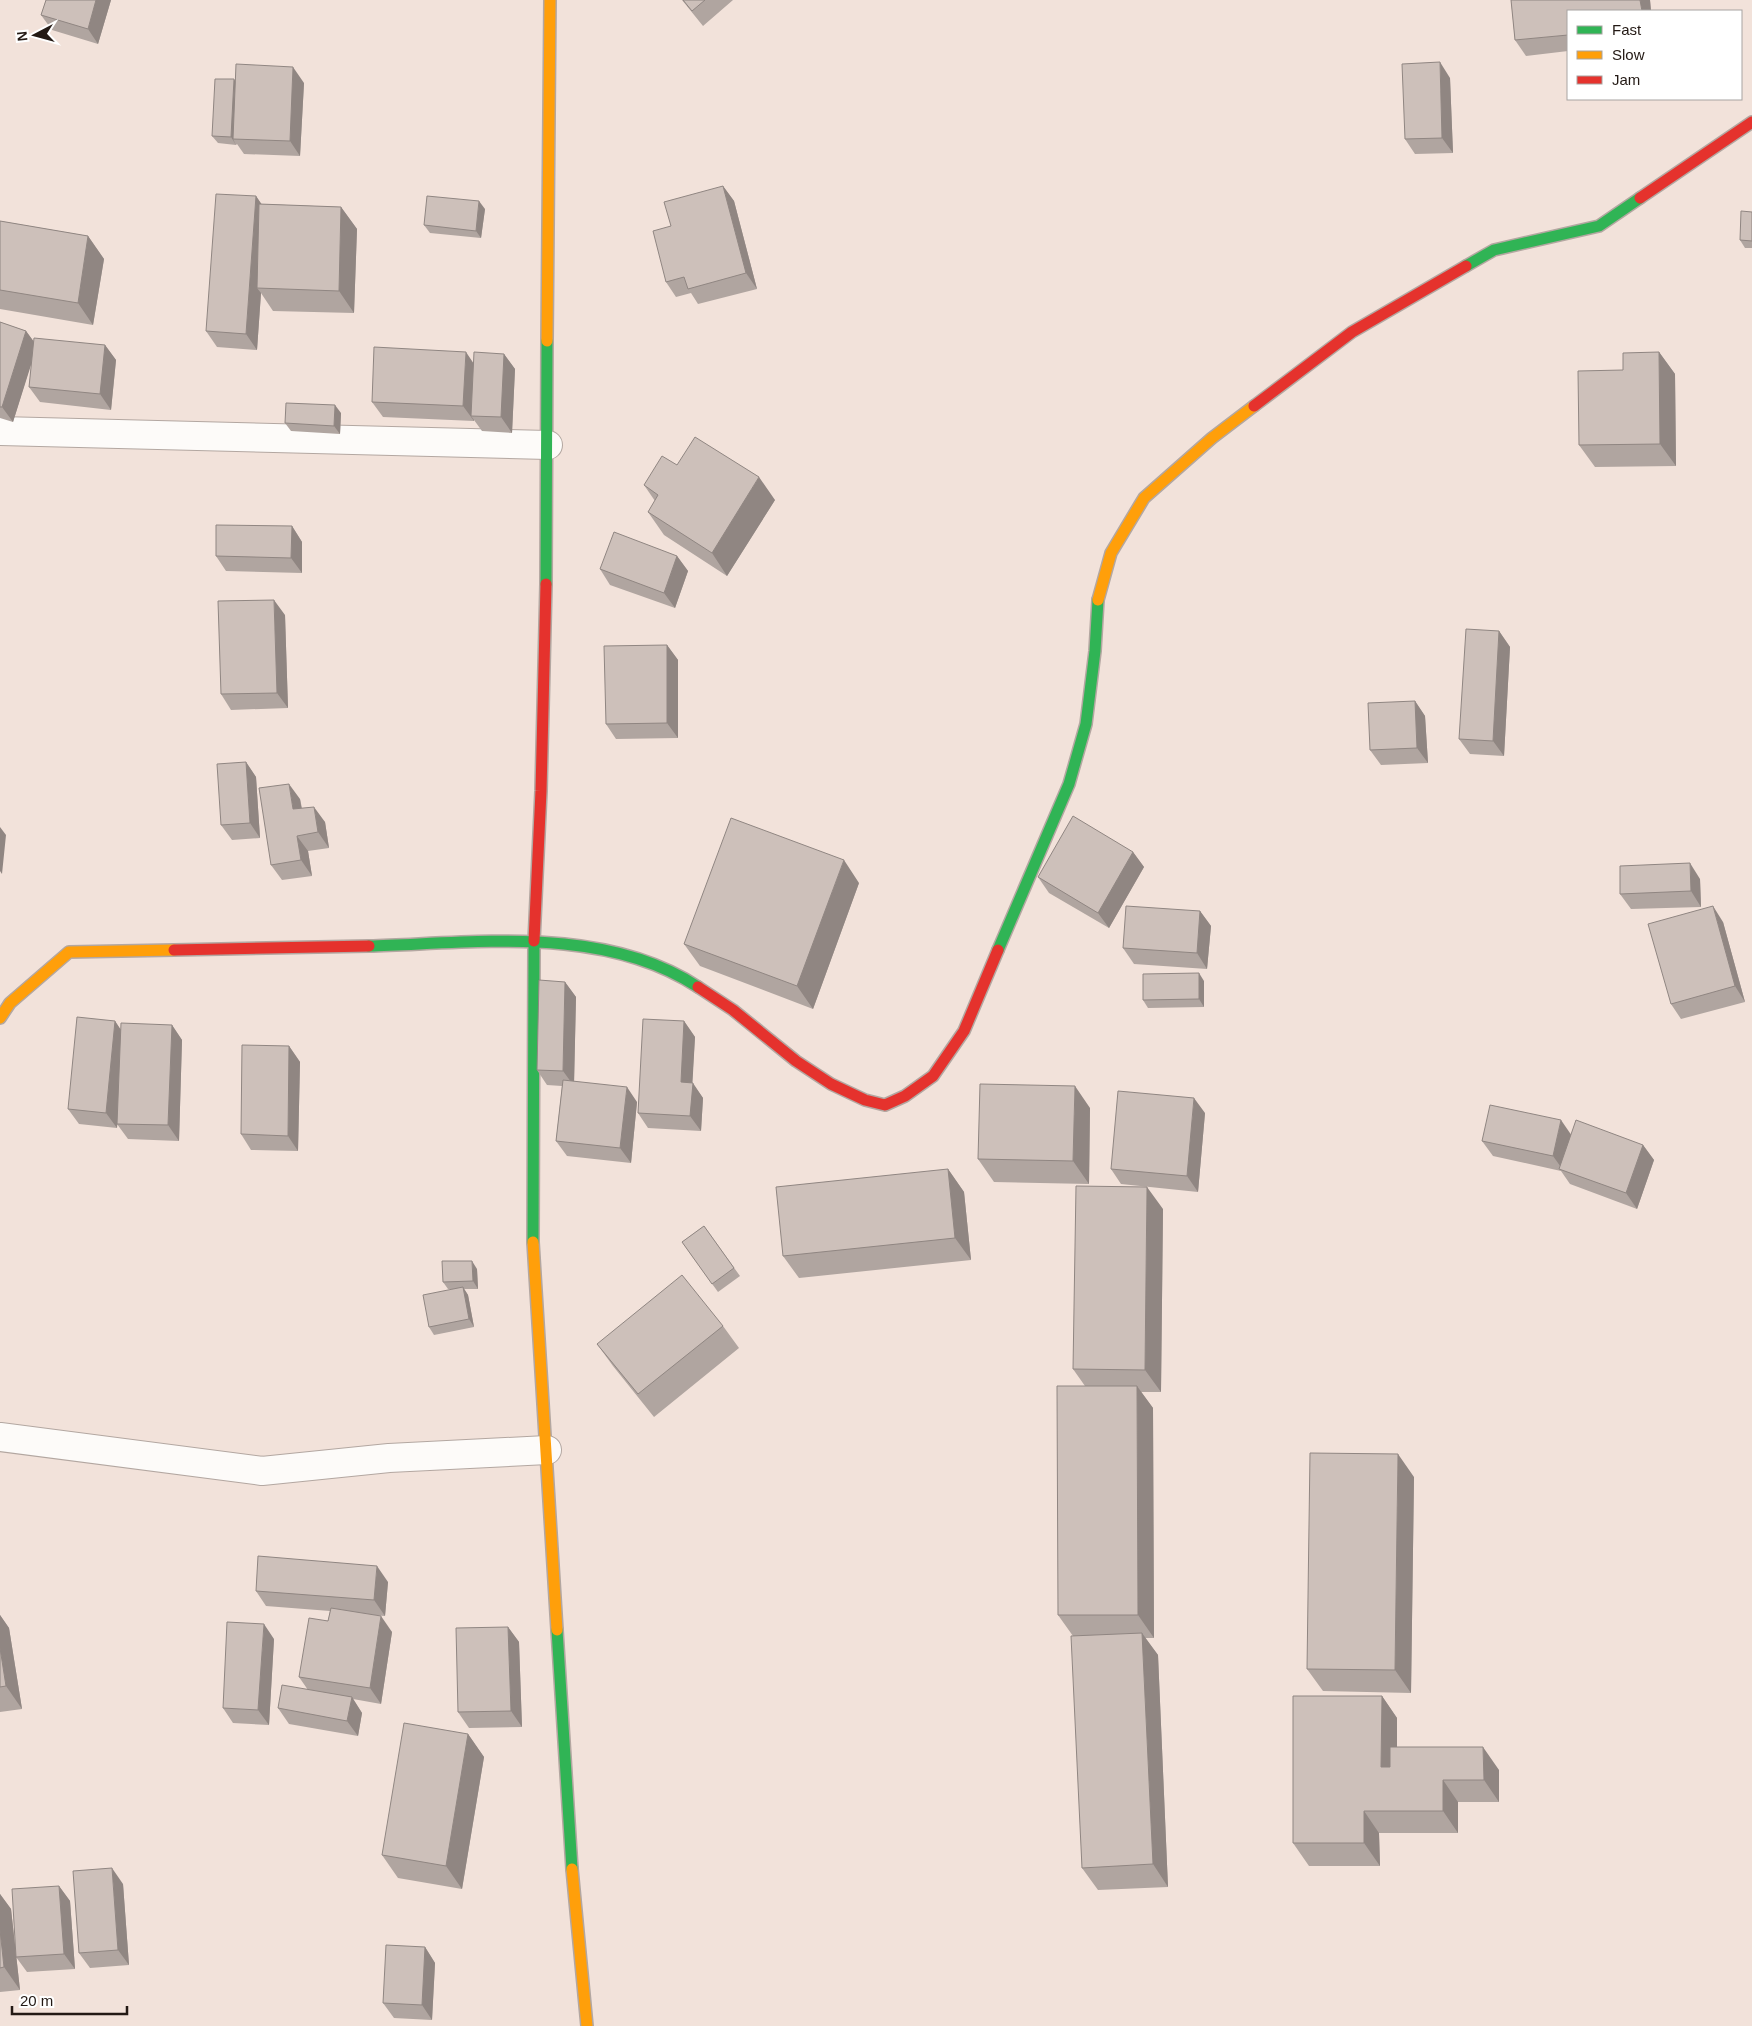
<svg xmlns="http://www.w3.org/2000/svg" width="1752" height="2026" viewBox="0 0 1752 2026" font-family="Arial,sans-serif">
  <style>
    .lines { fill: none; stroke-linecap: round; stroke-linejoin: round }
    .street-casing { stroke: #b3a7a1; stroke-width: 30 }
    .fast-casing { stroke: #b3a7a1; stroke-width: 14 }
    .slow-casing { stroke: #b3a7a1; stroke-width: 14 }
    .jam-casing { stroke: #b3a7a1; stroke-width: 14 }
    .street { stroke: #fdfbf9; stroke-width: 28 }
    .fast { stroke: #30b455; stroke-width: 11 }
    .slow { stroke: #ff9f0a; stroke-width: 11 }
    .jam { stroke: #e5322d; stroke-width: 11 }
    .wall { fill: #b0a5a0 }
    .shaded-wall { fill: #908682 }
    .building { fill: #cdc0ba; stroke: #908682 }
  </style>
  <rect width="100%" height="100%" fill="#f2e2da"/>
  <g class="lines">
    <g class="street-casing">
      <path id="street" d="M 0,431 L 548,445
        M 0,1437 L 262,1471 L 389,1458 L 547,1450"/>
    </g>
    <g class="fast-casing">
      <path id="fast" d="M 1466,266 L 1494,250 L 1599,226 L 1640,198
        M 546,584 L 547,341
        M 369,946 C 476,943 604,925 698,987
        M 998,950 L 1069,784 L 1086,724 L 1095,651 L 1098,600
        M 533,1242 L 534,941
        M 557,1630 L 572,1869"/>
    </g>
    <g class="slow-casing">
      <path id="slow" d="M 547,341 L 550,0
        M 1098,600 L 1111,553 L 1144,498 L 1212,438 L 1254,406
        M 0,1018 L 10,1003 L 69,952 L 174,950
        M 533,1242 L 557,1630
        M 572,1869 L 587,2026"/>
    </g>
    <g class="jam-casing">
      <path id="jam" d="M 1640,198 L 1752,122
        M 1254,406 L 1352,332 L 1466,266
        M 534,941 L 541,791 L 546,584
        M 174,950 L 369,946
        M 698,987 L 733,1010 L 796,1061 L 831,1084 L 865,1100 L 885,1105 L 905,1096 L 933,1076 L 964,1031 L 998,950"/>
    </g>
    <use href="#street" class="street"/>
    <use href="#fast" class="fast"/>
    <use href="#slow" class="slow"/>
    <use href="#jam" class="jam"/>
  </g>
  <path class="wall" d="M 46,0 L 111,0 L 98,44 L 52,30 L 41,15 Z
    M 682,0 L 733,0 L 703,26 Z
    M 1511,0 L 1650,0 L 1651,11 L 1568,11 L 1568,51 L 1526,56 L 1515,40 Z
    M 1450,78 L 1453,153 L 1415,154 L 1405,139 Z
    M 236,81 L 304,83 L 300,156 L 244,154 L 237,144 L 236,145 L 218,143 L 212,136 Z
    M 723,186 L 734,201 L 757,289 L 698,304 L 691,293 L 676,297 L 666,282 L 671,226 Z
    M 256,196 L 261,204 L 341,207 L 357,229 L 354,313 L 273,311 L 261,293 L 257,350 L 217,347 L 206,331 Z
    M 485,209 L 481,238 L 430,233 L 424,225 Z
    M 1752,212 L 1752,248 L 1745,248 L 1740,240 Z
    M 0,221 L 88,236 L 104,259 L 93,325 L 0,309 Z
    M 0,322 L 26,331 L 34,342 L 105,345 L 116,360 L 111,410 L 40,402 L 29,387 L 32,360 L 13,422 L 0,418 Z
    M 1659,352 L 1675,374 L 1676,466 L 1595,467 L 1579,445 L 1623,370 Z
    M 504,354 L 515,369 L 512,433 L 482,431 L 474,420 L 474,421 L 383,417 L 372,402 L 473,363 Z
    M 341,413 L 340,434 L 291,431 L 285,423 Z
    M 677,465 L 775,500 L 727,576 L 664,535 L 648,512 L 655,501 L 644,485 Z
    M 292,526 L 302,542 L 302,573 L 226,571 L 216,556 Z
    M 677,556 L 688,571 L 675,608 L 610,585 L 600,569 Z
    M 285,615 L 288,708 L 231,710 L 221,694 Z
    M 1499,631 L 1510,647 L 1504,756 L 1470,754 L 1459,739 Z
    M 667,645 L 678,660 L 678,738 L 616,739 L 606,724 Z
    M 1415,701 L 1425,716 L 1428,763 L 1381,765 L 1370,750 Z
    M 246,762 L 256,777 L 260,838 L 232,840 L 221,825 Z
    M 300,799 L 302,808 L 325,822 L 329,848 L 308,851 L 312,876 L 282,880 L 271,865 Z
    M 1133,852 L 1144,867 L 1109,928 L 1049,893 L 1038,877 Z
    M 1700,879 L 1701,907 L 1631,909 L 1620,894 Z
    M 859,883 L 813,1009 L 700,966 L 684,944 Z
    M 1200,911 L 1211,926 L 1207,969 L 1134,964 L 1123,948 Z
    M 1723,922 L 1745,1002 L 1681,1019 L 1671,1004 Z
    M 1204,981 L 1204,1007 L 1148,1008 L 1143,1000 Z
    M 565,982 L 576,997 L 574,1081 L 637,1102 L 631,1163 L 567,1156 L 556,1141 L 562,1086 L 547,1085 L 537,1070 Z
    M 115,1021 L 120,1029 L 172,1025 L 182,1040 L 179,1141 L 128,1139 L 117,1124 L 117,1128 L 79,1124 L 68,1109 Z
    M 684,1021 L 695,1037 L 692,1083 L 703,1098 L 701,1131 L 648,1128 L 638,1113 Z
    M 289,1046 L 300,1062 L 298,1151 L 251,1150 L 241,1134 Z
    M 1090,1108 L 1089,1184 L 994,1182 L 978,1159 Z
    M 1205,1113 L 1198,1192 L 1121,1184 L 1111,1169 Z
    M 1571,1135 L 1643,1145 L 1654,1160 L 1637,1209 L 1570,1184 L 1561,1171 L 1493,1156 L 1482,1141 Z
    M 948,1169 L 964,1192 L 971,1260 L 799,1278 L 783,1256 Z
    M 1163,1209 L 1161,1392 L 1141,1392 L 1153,1408 L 1154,1638 L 1145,1638 L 1158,1655 L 1168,1887 L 1098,1890 L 1082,1868 L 1073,1636 L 1058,1615 L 1085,1386 L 1073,1369 Z
    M 704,1226 L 740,1276 L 718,1292 L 682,1242 Z
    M 477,1269 L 478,1289 L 464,1289 L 468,1295 L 474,1327 L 434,1335 L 429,1327 L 452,1289 L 448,1289 L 443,1282 Z
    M 723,1326 L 739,1348 L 654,1417 L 613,1366 L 597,1344 Z
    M 1414,1477 L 1411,1693 L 1323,1691 L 1307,1669 Z
    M 388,1582 L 385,1616 L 370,1615 L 392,1632 L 381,1704 L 353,1699 L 362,1713 L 358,1736 L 289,1724 L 278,1708 L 308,1690 L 299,1677 L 328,1621 L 330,1611 L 266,1606 L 256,1591 Z
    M 0,1615 L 9,1628 L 22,1709 L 0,1712 Z
    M 508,1627 L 519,1642 L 522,1727 L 469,1728 L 458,1712 Z
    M 274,1639 L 269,1725 L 233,1723 L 223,1708 Z
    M 1382,1696 L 1397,1718 L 1397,1747 L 1499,1770 L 1499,1802 L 1458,1802 L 1458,1833 L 1379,1833 L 1380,1866 L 1309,1866 L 1293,1843 Z
    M 468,1734 L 484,1757 L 462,1889 L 398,1878 L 382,1855 Z
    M 123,1884 L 129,1965 L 90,1968 L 79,1953 Z
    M 59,1886 L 70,1901 L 75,1969 L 27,1972 L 16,1957 Z
    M 0,1894 L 11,1909 L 20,1990 L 0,1992 Z
    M 425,1947 L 435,1963 L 432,2020 L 394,2018 L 383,2003 Z"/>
  <path class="shaded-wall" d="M 96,0 L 111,0 L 98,44 L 88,29 Z
    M 1640,0 L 1650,0 L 1651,11 L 1642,11 Z
    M 1440,62 L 1450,78 L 1453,153 L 1442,138 Z
    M 293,67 L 304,83 L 300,156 L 290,141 Z
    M 234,79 L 239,87 L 233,139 L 236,145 L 231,137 Z
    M 723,186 L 734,201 L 757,289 L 746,273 Z
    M 256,196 L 267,212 L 257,288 L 261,293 L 257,350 L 246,334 Z
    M 479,201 L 485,209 L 481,238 L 476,231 Z
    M 341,207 L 357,229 L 354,313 L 339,291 Z
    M 88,236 L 104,259 L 93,325 L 78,303 Z
    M 26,331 L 37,346 L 13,422 L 2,407 Z
    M 105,345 L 116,360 L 111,410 L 100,394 Z
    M 466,352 L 476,367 L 471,416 L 474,420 L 474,421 L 463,406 Z
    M 1659,352 L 1675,374 L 1676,466 L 1660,444 Z
    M 504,354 L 515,369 L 512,433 L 501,417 Z
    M 335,405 L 341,413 L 340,434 L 334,426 Z
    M 759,477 L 775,500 L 727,576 L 712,553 Z
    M 292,526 L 302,542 L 302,573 L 291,558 Z
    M 677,556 L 688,571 L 675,608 L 664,593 Z
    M 274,600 L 285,615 L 288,708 L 277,693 Z
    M 1499,631 L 1510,647 L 1504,756 L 1493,741 Z
    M 667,645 L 678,660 L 678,738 L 667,723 Z
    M 1415,701 L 1425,716 L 1428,763 L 1417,748 Z
    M 246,762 L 256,777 L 260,838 L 250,823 Z
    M 289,784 L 300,799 L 304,825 L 293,809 Z
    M 314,807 L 325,822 L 329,848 L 318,832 Z
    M 0,827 L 6,835 L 2,874 L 0,871 Z
    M 297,836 L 308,851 L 312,876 L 301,860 Z
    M 1133,852 L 1144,867 L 1109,928 L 1098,913 Z
    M 844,860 L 859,883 L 813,1009 L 797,986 Z
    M 1690,863 L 1700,879 L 1701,907 L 1691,891 Z
    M 1713,906 L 1723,922 L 1745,1002 L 1735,986 Z
    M 1200,911 L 1211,926 L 1207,969 L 1197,953 Z
    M 1199,973 L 1204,981 L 1204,1007 L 1199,999 Z
    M 565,982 L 576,997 L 574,1086 L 563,1071 Z
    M 115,1021 L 125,1036 L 117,1128 L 106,1113 Z
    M 684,1021 L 695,1037 L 692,1091 L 693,1083 L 703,1098 L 701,1131 L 690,1116 L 681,1082 Z
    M 172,1025 L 182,1040 L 179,1141 L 168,1125 Z
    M 289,1046 L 300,1062 L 298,1151 L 288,1136 Z
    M 1075,1086 L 1090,1108 L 1089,1184 L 1073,1161 Z
    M 627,1087 L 637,1102 L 631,1163 L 620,1148 Z
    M 1194,1098 L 1205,1113 L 1198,1192 L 1187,1176 Z
    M 1561,1120 L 1572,1136 L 1563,1170 L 1553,1156 Z
    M 1643,1145 L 1654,1160 L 1637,1209 L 1626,1193 Z
    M 948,1169 L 964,1192 L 971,1260 L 955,1238 Z
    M 1147,1187 L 1163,1209 L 1161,1392 L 1145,1370 Z
    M 472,1261 L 477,1269 L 478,1289 L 473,1281 Z
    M 463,1287 L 468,1295 L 474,1327 L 469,1319 Z
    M 1137,1386 L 1153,1408 L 1154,1638 L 1138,1615 Z
    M 1398,1454 L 1414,1477 L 1411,1693 L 1395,1670 Z
    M 377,1566 L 388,1582 L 385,1616 L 374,1600 Z
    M 0,1615 L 9,1628 L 22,1709 L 6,1686 L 0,1648 Z
    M 381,1616 L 392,1632 L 381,1704 L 370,1688 Z
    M 264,1624 L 274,1639 L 269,1725 L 258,1710 Z
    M 508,1627 L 519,1642 L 522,1727 L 511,1711 Z
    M 1142,1633 L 1158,1655 L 1168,1887 L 1153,1864 Z
    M 1382,1696 L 1397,1718 L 1397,1789 L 1381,1767 Z
    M 352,1697 L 362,1713 L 358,1736 L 347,1721 Z
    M 468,1734 L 484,1757 L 462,1889 L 446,1866 Z
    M 1483,1747 L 1499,1770 L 1499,1802 L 1484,1780 Z
    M 1443,1780 L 1458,1802 L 1458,1833 L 1443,1811 Z
    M 1364,1811 L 1379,1833 L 1380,1866 L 1364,1843 Z
    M 112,1868 L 123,1884 L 129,1965 L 118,1950 Z
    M 59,1886 L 70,1901 L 75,1969 L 64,1954 Z
    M 0,1894 L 11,1909 L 20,1990 L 4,1967 L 0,1930 Z
    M 425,1947 L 435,1963 L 432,2020 L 422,2005 Z"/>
  <path class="building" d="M 46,0 L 96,0 L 88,29 L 41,15 Z
    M 683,0 L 705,0 L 692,11 Z
    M 1511,0 L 1640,0 L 1642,11 L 1568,11 L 1568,35 L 1515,40 Z
    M 1440,62 L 1442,138 L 1405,139 L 1402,64 Z
    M 236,64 L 293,67 L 290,141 L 233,139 Z
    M 215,79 L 234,79 L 231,137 L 212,136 Z
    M 723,186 L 746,273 L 688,289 L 684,277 L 666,282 L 653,231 L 671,226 L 664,202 Z
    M 216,194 L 256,196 L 246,334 L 206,331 Z
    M 427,196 L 479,201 L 476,231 L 424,225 Z
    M 259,204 L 341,207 L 339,291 L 257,288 Z
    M 1741,211 L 1752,212 L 1752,241 L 1740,240 Z
    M 0,221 L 88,236 L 78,303 L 0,290 Z
    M 0,322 L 26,331 L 2,407 L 0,407 Z
    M 34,338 L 105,345 L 100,394 L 29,387 Z
    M 374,347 L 466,352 L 463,406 L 372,402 Z
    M 474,352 L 504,354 L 501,417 L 471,416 Z
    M 1659,352 L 1660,444 L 1579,445 L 1578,371 L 1623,370 L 1623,353 Z
    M 286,403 L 335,405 L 334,426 L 285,423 Z
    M 695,437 L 759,477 L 712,553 L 648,512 L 658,495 L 644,485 L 662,456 L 677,465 Z
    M 216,525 L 292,526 L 291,558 L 216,556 Z
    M 614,532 L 677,556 L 664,593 L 600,569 Z
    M 274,600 L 277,693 L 221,694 L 218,601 Z
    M 1466,629 L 1499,631 L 1493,741 L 1459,739 Z
    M 667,645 L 667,723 L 606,724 L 604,646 Z
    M 1415,701 L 1417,748 L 1370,750 L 1368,703 Z
    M 246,762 L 250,823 L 221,825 L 217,764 Z
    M 289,784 L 293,809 L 314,807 L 318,832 L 297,836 L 301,860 L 271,865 L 259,788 Z
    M 1073,816 L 1133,852 L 1098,913 L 1038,877 Z
    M 731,818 L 844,860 L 797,986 L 684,944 Z
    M 1690,863 L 1691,891 L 1620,894 L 1620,866 Z
    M 1126,906 L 1200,911 L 1197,953 L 1123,948 Z
    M 1713,906 L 1735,986 L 1671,1004 L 1648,924 Z
    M 1199,973 L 1199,999 L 1143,1000 L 1143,974 Z
    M 539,980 L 565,982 L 563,1071 L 537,1070 Z
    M 77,1017 L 115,1021 L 106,1113 L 68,1109 Z
    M 643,1019 L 684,1021 L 681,1082 L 693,1083 L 690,1116 L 638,1113 Z
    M 121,1023 L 172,1025 L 168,1125 L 117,1124 Z
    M 242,1045 L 289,1046 L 288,1136 L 241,1134 Z
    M 563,1080 L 627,1087 L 620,1148 L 556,1141 Z
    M 980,1084 L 1075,1086 L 1073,1161 L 978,1159 Z
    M 1118,1091 L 1194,1098 L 1187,1176 L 1111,1169 Z
    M 1490,1105 L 1561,1120 L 1553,1156 L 1482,1141 Z
    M 1576,1120 L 1643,1145 L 1626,1193 L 1559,1169 Z
    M 948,1169 L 955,1238 L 783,1256 L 776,1187 Z
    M 1076,1186 L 1147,1187 L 1145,1370 L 1073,1369 Z
    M 704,1226 L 734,1268 L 712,1284 L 682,1242 Z
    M 442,1261 L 472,1261 L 473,1281 L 443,1282 Z
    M 682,1275 L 723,1326 L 638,1394 L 597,1344 Z
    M 463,1287 L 469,1319 L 429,1327 L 423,1295 Z
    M 1057,1386 L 1137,1386 L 1138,1615 L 1058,1615 Z
    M 1310,1453 L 1398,1454 L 1395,1670 L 1307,1669 Z
    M 258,1556 L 377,1566 L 374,1600 L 256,1591 Z
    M 331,1608 L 381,1616 L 370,1688 L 299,1677 L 309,1618 L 328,1621 Z
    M 227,1622 L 264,1624 L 258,1710 L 223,1708 Z
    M 508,1627 L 511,1711 L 458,1712 L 456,1628 Z
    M 1142,1633 L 1153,1864 L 1082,1868 L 1071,1636 Z
    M 0,1648 L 6,1686 L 0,1687 Z
    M 282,1685 L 352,1697 L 347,1721 L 278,1708 Z
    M 1293,1696 L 1382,1696 L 1381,1767 L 1390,1767 L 1390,1747 L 1483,1747 L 1484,1780 L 1443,1780 L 1443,1811 L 1364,1811 L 1364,1843 L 1293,1843 Z
    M 404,1723 L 468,1734 L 446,1866 L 382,1855 Z
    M 112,1868 L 118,1950 L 79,1953 L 73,1871 Z
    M 59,1886 L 64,1954 L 16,1957 L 12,1889 Z
    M 0,1930 L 4,1967 L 0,1968 Z
    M 386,1945 L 425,1947 L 422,2005 L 383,2003 Z"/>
  <rect x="1567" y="10" width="175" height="90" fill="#ffffff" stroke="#a7a3a1"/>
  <rect x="1577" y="26" width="25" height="8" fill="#30b455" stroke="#a7a3a1"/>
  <text x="1612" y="35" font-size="15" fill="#231914">Fast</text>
  <rect x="1577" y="51" width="25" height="8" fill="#ff9f0a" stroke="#a7a3a1"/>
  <text x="1612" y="60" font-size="15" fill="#231914">Slow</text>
  <rect x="1577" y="76" width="25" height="8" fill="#e5322d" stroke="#a7a3a1"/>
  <text x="1612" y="85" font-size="15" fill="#231914">Jam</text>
  <g transform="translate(35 35) rotate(264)" stroke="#ffffff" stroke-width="4" paint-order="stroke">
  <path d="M0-4L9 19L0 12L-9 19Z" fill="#231914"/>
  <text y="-8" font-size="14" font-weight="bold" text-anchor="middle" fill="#231914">N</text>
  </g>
  <path d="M12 2006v8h115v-8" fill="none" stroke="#231914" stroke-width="2.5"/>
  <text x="20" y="2006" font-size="15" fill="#231914" stroke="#ffffff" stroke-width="4" paint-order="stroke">20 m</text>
</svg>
